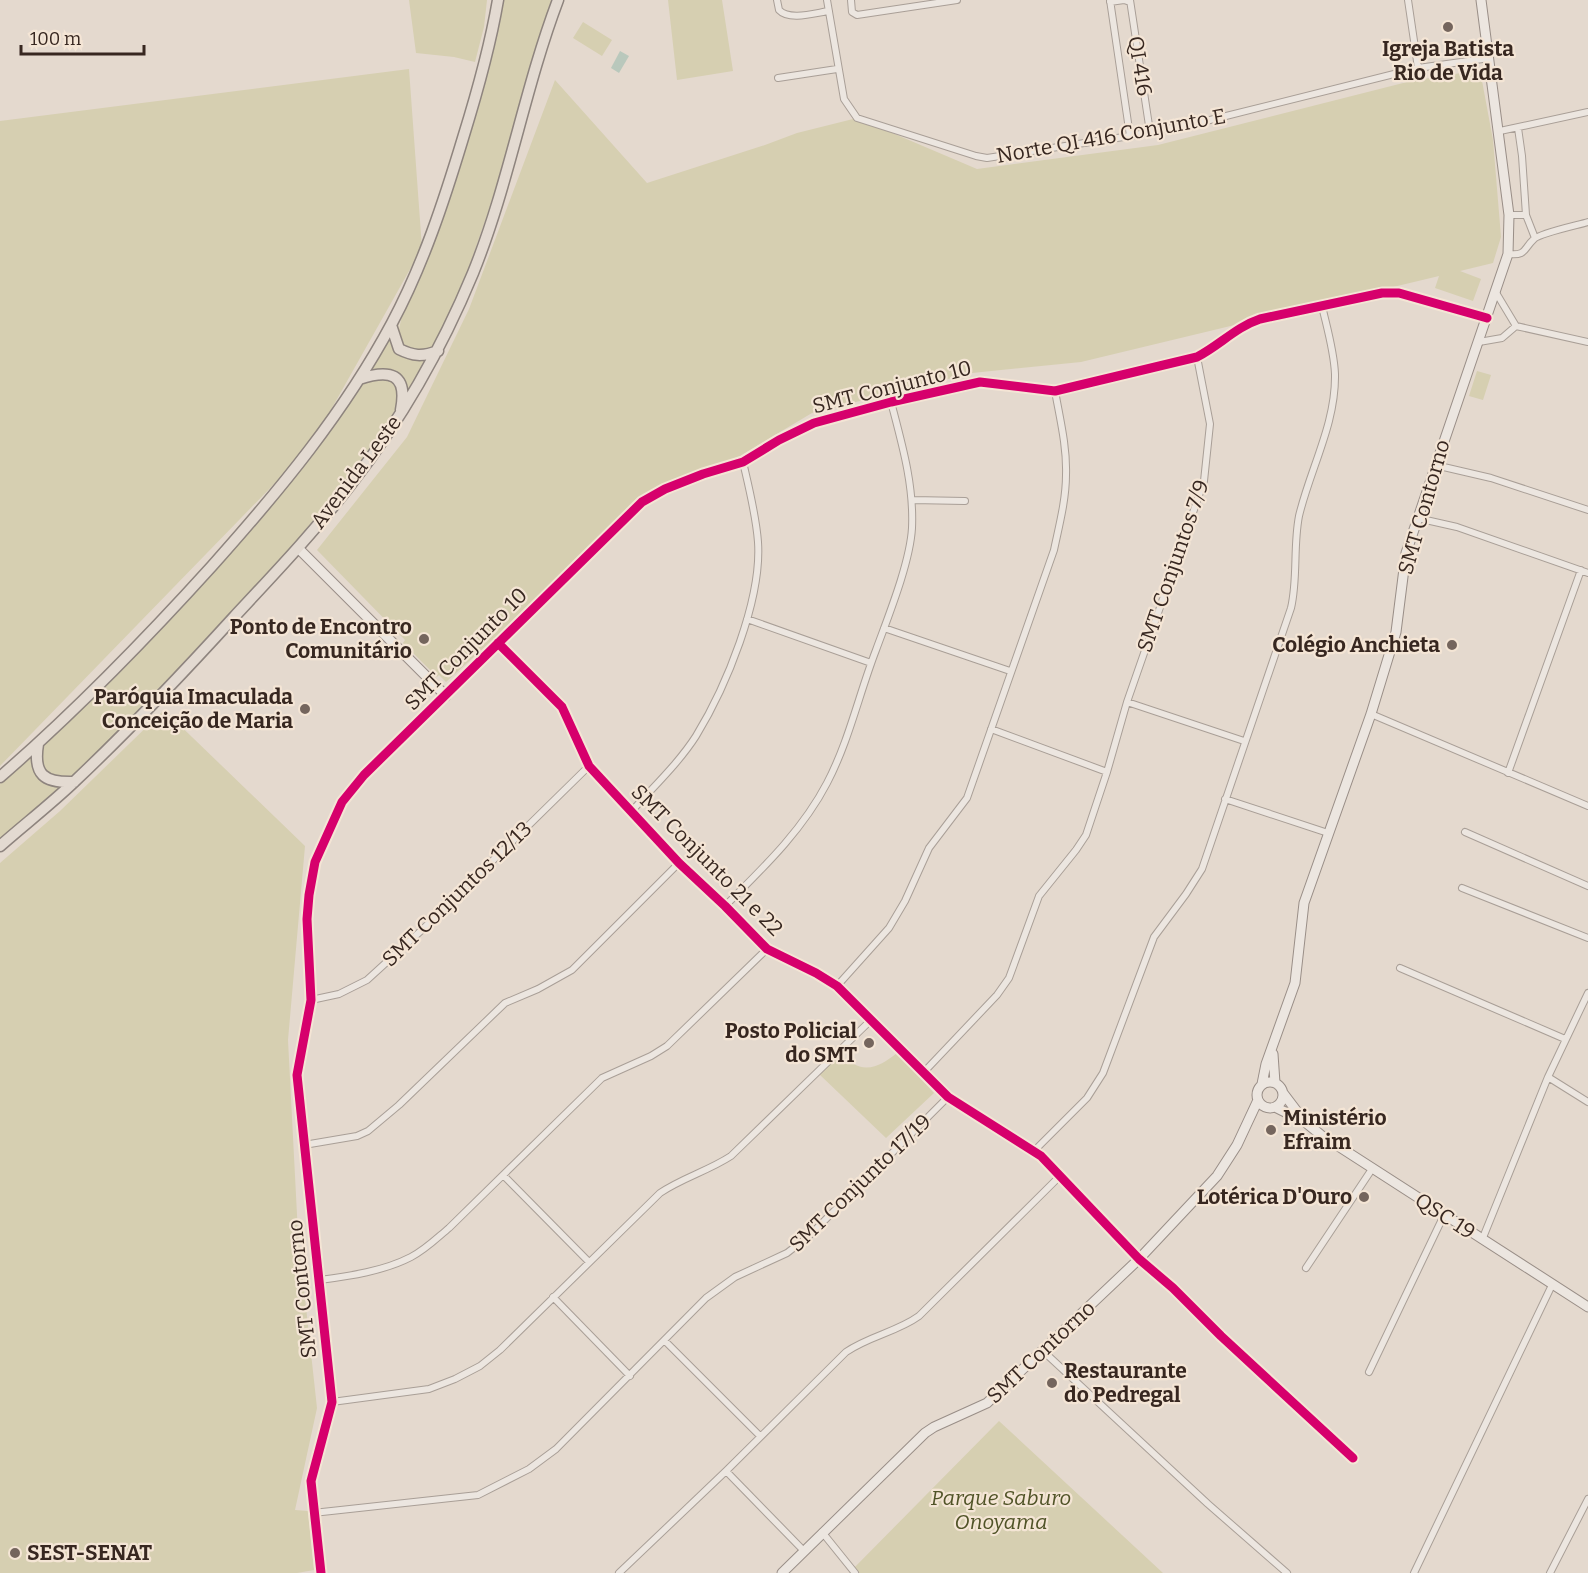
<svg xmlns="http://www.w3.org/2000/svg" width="1588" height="1573" viewBox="0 0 1588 1573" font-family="Bitter,serif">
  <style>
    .green { fill: #d6cfb1 }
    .water { fill: #b9c8bc }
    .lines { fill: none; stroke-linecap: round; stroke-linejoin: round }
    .street-casing { stroke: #a99f97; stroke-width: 8 }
    .secondary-casing { stroke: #998e87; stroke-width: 11 }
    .primary-casing { stroke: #8e847e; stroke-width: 13 }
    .street { stroke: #ece6e0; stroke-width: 6 }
    .secondary { stroke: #ece6e0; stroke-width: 9 }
    .primary { stroke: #e3dad1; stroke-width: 10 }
    .cycleway-casing { stroke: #f4e5d5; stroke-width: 13 }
    .cycleway { stroke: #d6006c; stroke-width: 9 }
    .poi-dot { fill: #74655d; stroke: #f4e5d5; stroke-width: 2 }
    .labels { text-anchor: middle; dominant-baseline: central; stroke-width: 4.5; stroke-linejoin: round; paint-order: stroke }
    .poi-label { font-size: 21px; font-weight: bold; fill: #372720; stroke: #f4e5d5; text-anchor: end }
    .street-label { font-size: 21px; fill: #372720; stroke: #f4e5d5 }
    .park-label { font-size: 21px; font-style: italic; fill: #505327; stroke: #f4e5d5 }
  </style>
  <rect width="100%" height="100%" fill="#e4d9ce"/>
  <path class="green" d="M 409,0 L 487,0 L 484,27 L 475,62 L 454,57 L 416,53 Z
    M 498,0 L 562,0 L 469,267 L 437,343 L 426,358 L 401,348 L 398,334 L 402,315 L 427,251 Z
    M 668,0 L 722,0 L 733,71 L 677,80 Z
    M 583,22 L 612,40 L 602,56 L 573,38 Z
    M 409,69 L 422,248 L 310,447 L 0,766 L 0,121 Z
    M 1480,70 L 1493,140 L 1501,237 L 1493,263 L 1460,271 L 1481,279 L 1473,301 L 1435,288 L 1439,276 L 1081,362 L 972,373 L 812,413 L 740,456 L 665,484 L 446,682 L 439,675 L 437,677 L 403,643 L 405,640 L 317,550 L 407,437 L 469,309 L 555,80 L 647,183 L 765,145 L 797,133 L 857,118 L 977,169 L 1158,145 L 1411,81 Z
    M 401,316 L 397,334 L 400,349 L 426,360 L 400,411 L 295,543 L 72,782 L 48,782 L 39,758 L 44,745 L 181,608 L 255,526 L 304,466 L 363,384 Z
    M 1477,371 L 1491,375 L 1483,400 L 1469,396 Z
    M 164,710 L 305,846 L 288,1040 L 298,1234 L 317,1408 L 295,1510 L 308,1511 L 314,1570 L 297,1573 L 0,1573 L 0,863 L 60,811 Z
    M 43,746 L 39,772 L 64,787 L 0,840 L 0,784 Z
    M 897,1053 L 934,1093 L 886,1138 L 819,1074 L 840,1054 C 844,1057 847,1061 852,1063 C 869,1074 884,1063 897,1053 Z
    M 999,1421 L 1163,1573 L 849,1573 Z"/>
  <path class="water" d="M 620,51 L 629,56 L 619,73 L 611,68 Z"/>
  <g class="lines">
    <g class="street-casing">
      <path id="street" d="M 777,0 L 779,10 C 789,21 815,13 829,11
        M 827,0 L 844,99 L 857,118 L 976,156 L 987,158 L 1130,136 L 1202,122 L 1418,68 L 1490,58
        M 851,0 L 852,12 L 857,15 L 957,0
        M 1110,0 L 1130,136
        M 1130,0 L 1150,132
        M 1408,0 L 1418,68
        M 1110,2 L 1124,0 L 1130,2
        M 778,78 L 837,69
        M 1518,128 L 1522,156 L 1526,215 L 1535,238
        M 1500,131 L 1588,112
        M 1509,215 L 1526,215
        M 1508,254 C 1527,256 1523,249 1534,239 C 1540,233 1578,225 1588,222
        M 1495,291 L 1516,326 L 1588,342
        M 1479,342 L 1502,338 L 1516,326
        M 1435,465 L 1491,478 L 1588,510
        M 912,500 L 965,501
        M 1417,518 L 1457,527 L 1588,573
        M 747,619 L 871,663
        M 884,628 L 1010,671
        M 1127,702 L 1244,741
        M 1371,714 L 1588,806
        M 991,729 L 1107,772
        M 1508,773 L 1581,570
        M 1225,799 L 1328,833
        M 631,812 C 653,787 678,764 696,736 C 726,687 762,600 758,542 C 756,515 749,488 743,462
        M 1465,832 L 1588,886
        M 1462,888 L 1588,938
        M 725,906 C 763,868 802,831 827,783 C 849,741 859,694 876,650 C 888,617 910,563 912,528 C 914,485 902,444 891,402
        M 1400,968 L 1565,1039
        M 837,986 L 889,928 L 905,901 L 929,848 L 967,798 L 1054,550 C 1059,526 1066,500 1066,475 C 1067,447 1060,419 1055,391
        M 311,1000 L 339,994 L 367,980 L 424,928 L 589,766
        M 924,1072 L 997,995 L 1009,978 L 1039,896 L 1076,850 L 1086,835 L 1107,772 L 1127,702 L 1204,481 L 1210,424 L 1197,357
        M 1548,1077 L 1588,1102
        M 304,1145 L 357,1136 L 368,1131 L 399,1105 L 505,1003 L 538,989 L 572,970 L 679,863
        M 1035,1150 L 1087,1098 L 1103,1073 L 1154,937 L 1186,894 L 1202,869 L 1291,608 C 1298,578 1293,547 1299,516 C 1310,469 1336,424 1335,374 C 1334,351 1327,328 1322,306
        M 503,1175 L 589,1262
        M 1482,1240 L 1548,1077 L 1588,993
        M 1139,1259 L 1173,1288 L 1221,1336 L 1353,1458
        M 1306,1268 L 1372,1169
        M 320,1280 C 350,1276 384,1271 411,1257 C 425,1250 437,1238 449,1228 L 602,1078 L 651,1056 L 667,1046 L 767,949
        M 553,1297 L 630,1376
        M 665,1341 L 760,1436
        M 1043,1351 L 1208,1504 L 1287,1573
        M 1369,1372 L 1444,1215
        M 332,1402 L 429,1389 L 455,1379 L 480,1366 L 500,1350 L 660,1193 C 682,1178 708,1171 731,1156 L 871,1020
        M 726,1471 L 803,1550
        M 313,1513 L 478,1495 L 529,1469 L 556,1449 L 706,1298 L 735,1277 L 787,1253 L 809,1236 L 948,1097
        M 822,1532 L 855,1573
        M 619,1573 L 726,1471 L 846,1352 C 869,1336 897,1332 919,1316 L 1061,1175
        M 1414,1573 L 1552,1285
        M 1550,1573 L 1588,1499"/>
    </g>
    <g class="secondary-casing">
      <path id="secondary" d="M 298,548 L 446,696
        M 498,643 L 562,707 L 589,766 L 679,863 L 725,906 L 767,949 L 816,973 L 837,986 L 948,1097 L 1041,1156 L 1139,1259
        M 1273,1054 L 1275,1083
        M1257 1095a13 13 0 1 1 26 0a13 13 0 1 1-26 0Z
        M 1262,1084 L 1266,1064 L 1295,983 L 1304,903 L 1371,714 L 1396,632 L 1406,553 L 1508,254 L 1509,215 L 1481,0
        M 1283,1093 L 1305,1122 L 1321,1135 L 1588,1307
        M 1275,1107 L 1303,1121
        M 321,1573 L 311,1481 L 332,1402 L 297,1075 L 311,1000 L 307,919 L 309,895 L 315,862 L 342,802 L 364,775 L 642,502 L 665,489 L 703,474 L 743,462 L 779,440 L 814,423 L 891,402 L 980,382 L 1055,391 L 1197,357 C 1220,345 1236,327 1260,319 L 1382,293 L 1399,293 L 1487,318
        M 782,1573 L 925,1433 L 934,1427 L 987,1403 L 1139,1259 L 1217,1176 L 1237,1145 L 1258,1100"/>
    </g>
    <g class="primary-casing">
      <path id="primary" d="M 391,325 L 399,349 C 413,356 422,357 438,351
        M 359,379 C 390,369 408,373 401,410
        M 38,744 C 33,775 44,783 74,782
        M 0,777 C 75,712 145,640 212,566 C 279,491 344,413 392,323 C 423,265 444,201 463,138 C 477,93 490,47 498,0
        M 0,846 C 25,824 51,804 75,781 C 130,729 183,673 234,617 C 274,574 315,531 351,484 C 401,420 442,348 473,273 C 509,184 524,90 558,0"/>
    </g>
    <use href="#street" class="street"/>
    <use href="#secondary" class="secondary"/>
    <use href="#primary" class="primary"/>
    <g class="cycleway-casing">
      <path id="cycleway" d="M 498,643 L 562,707 L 589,766 L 679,863 L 725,906 L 767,949 L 816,973 L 837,986 L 948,1097 L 1041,1156 L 1139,1259 L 1173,1288 L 1221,1336 L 1353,1458
        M 321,1573 L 311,1481 L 332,1402 L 297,1075 L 311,1000 L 307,919 L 309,895 L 315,862 L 342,802 L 364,775 L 642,502 L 665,489 L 703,474 L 743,462 L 779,440 L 814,423 L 891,402 L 980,382 L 1055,391 L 1197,357 C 1220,345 1236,327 1260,319 L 1382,293 L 1399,293 L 1487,318"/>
    </g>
    <use href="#cycleway" class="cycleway"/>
  </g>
  <g class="poi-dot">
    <circle cx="1448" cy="27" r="6"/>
    <circle cx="424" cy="639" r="6"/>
    <circle cx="1452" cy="645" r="6"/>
    <circle cx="305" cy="709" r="6"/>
    <circle cx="869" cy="1043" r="6"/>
    <circle cx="1271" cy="1130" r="6"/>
    <circle cx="1364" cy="1197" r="6"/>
    <circle cx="1052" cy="1383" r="6"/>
    <circle cx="15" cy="1553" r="6"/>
  </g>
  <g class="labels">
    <g class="poi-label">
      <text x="1448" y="49" text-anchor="middle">Igreja Batista<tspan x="1448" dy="24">Rio de Vida</tspan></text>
      <text x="412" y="627">Ponto de Encontro<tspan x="412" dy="24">Comunitário</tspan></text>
      <text x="1440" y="645">Colégio Anchieta</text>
      <text x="293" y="697">Paróquia Imaculada<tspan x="293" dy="24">Conceição de Maria</tspan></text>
      <text x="857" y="1031">Posto Policial<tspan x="857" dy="24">do SMT</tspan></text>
      <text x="1283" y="1118" text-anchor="start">Ministério<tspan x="1283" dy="24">Efraim</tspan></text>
      <text x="1352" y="1197">Lotérica D'Ouro</text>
      <text x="1064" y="1371" text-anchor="start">Restaurante<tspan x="1064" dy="24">do Pedregal</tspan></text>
      <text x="27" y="1553" text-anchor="start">SEST-SENAT</text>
    </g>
    <g class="street-label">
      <text transform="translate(1140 66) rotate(81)">QI 416</text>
      <text transform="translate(1111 136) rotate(-10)">Norte QI 416 Conjunto E</text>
      <text transform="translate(892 387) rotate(-14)">SMT Conjunto 10</text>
      <text transform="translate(356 472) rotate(-53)">Avenida Leste</text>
      <text transform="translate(1424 507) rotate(-74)">SMT Contorno</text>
      <text transform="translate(1173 566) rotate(-71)">SMT Conjuntos 7/9</text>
      <text transform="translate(466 649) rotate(-45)">SMT Conjunto 10</text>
      <text transform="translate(707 860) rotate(45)">SMT Conjunto 21 e 22</text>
      <text transform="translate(457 894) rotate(-44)">SMT Conjuntos 12/13</text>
      <text transform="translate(860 1183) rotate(-44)">SMT Conjunto 17/19</text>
      <text transform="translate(1445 1216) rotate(33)">QSC 19</text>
      <text transform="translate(302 1289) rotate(-96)">SMT Contorno</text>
      <text transform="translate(1041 1352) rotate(-43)">SMT Contorno</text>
    </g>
    <g class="park-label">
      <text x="1001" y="1498">Parque Saburo<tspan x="1001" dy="24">Onoyama</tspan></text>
    </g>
  </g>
  <path d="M21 45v9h123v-9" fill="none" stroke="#372720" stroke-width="3"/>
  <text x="30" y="45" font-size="18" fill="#372720" stroke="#f4e5d5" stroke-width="4.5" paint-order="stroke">100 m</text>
</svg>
